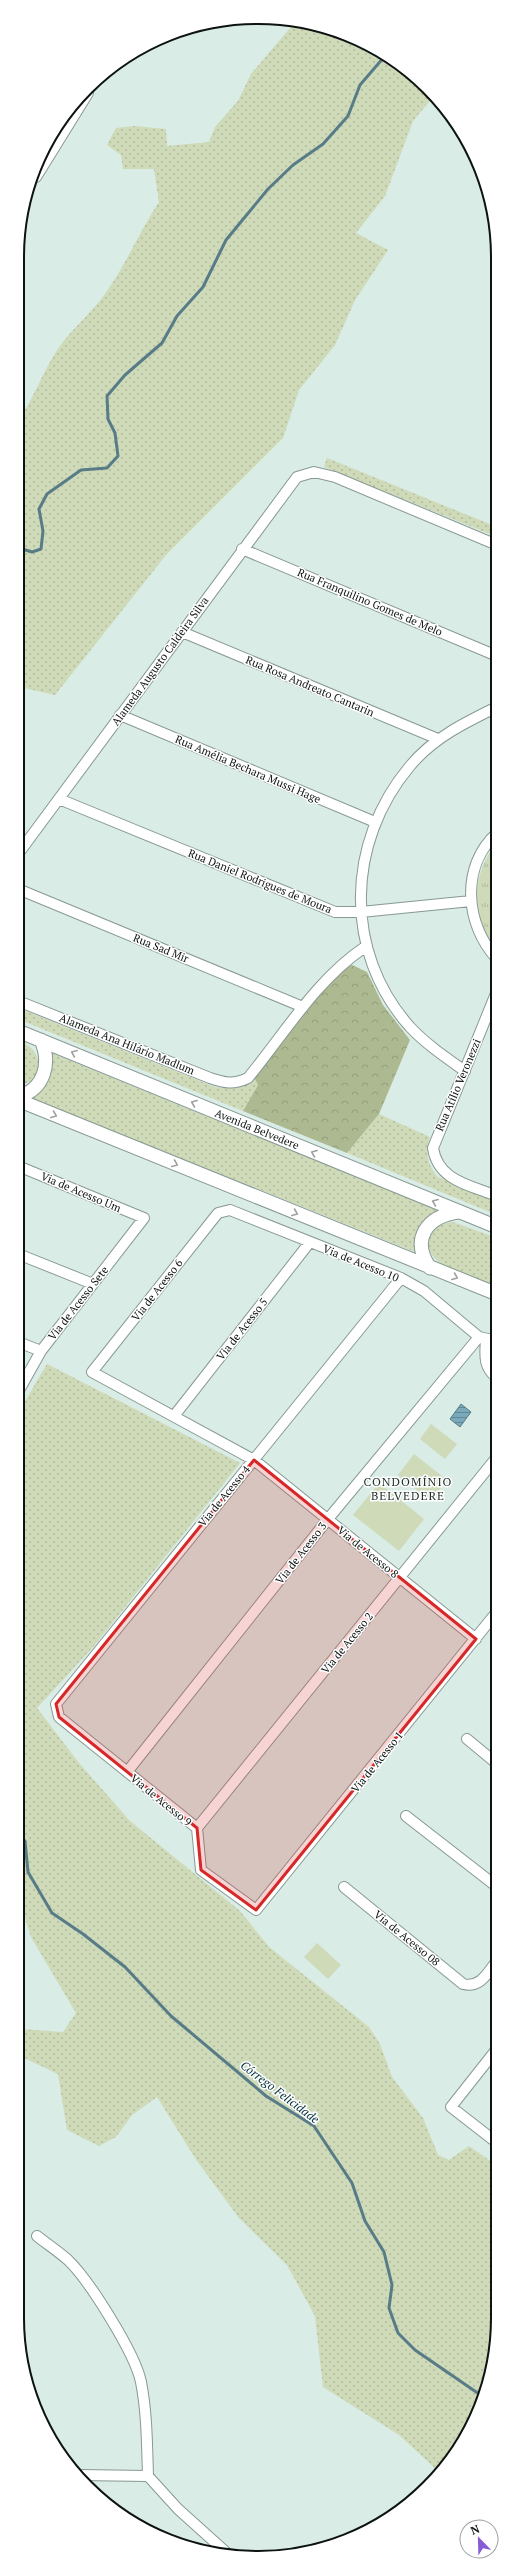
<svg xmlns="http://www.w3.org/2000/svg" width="515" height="2575" viewBox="0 0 515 2575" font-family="'PT Serif',serif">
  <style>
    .grass { fill: url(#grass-dots) }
    .forest { fill: url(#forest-crowns) }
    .park { fill: url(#park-tufts) }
    .pitch { fill: #cfdab8 }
    .water { fill: url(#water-rules); stroke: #587c87 }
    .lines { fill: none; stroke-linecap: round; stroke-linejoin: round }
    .stream { stroke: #587c87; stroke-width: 3 }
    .minor-casing { stroke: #879992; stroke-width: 12 }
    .major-casing { stroke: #879992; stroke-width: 15 }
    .minor { stroke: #fff; stroke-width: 10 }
    .major { stroke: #fff; stroke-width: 13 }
    .oneway { stroke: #9ea1a0 }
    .marked { fill: #d62828; fill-opacity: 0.2; stroke: #d62828; stroke-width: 3; stroke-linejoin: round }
    .labels { text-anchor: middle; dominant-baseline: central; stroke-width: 3; stroke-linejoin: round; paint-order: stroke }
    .street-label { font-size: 11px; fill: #0c1311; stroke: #fff }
    .neighbourhood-label { font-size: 12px; letter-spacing: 1px; fill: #1f2d29; stroke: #fff }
    .water-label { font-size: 12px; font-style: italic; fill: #02303e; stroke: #fff }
    .rim { fill: none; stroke: #0c1311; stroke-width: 2 }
  </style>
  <defs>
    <pattern id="grass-dots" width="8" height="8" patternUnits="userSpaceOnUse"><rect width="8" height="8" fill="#cfdab8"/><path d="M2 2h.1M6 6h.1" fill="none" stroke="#b1ba9d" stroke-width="1.8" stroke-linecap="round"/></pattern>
    <pattern id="forest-crowns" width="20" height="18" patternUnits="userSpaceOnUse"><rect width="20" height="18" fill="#adb991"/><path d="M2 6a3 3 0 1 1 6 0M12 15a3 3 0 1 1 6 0" fill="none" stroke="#949e7c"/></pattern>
    <pattern id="park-tufts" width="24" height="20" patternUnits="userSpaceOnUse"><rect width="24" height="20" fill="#cfdab8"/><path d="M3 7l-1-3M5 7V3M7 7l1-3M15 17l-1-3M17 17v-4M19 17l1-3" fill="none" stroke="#b1ba9d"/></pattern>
    <pattern id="water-rules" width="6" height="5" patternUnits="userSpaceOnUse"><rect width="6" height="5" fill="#79a9ba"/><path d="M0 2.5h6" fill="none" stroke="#628896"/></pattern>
  </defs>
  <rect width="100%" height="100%" fill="#d9ece5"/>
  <path class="grass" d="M 296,21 L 364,42 L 428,88 L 434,96 L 413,121 L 385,196 L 356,233 L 388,250 L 355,300 L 335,345 L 299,390 L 283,438 L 166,555 L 55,695 L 19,687 L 19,419 C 34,398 42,374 56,352 C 69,331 90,315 105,294 C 126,265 139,232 159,202 L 154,169 L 123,169 L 121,155 L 107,145 L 116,128 L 134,126 L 166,129 L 167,146 L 209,142 L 215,127 L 238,101 L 251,74 Z
    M 327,458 L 497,527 L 497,537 L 324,467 Z
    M 18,1008 L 215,1087 C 229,1089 245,1090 254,1077 L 258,1085 L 243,1111 L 18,1019 Z
    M 18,1040 C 37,1048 44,1062 33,1080 L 18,1087 Z
    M 51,1053 L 440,1211 C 421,1217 415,1233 415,1252 L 29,1097 C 46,1085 54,1074 51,1053 Z
    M 379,1114 L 430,1137 C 425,1153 427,1165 438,1177 L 497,1201 L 497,1215 L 347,1153 Z
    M 453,1222 L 497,1238 L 497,1284 C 474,1279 435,1271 427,1245 L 433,1229 L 446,1223 Z
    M 47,1364 L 240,1463 L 94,1646 L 37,1708 L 79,1763 L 130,1821 L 240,1911 L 269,1947 L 369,2027 L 380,2044 L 392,2077 L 423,2118 L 438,2155 L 449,2160 L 469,2146 L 496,2165 L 496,2349 L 473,2424 L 437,2470 L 399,2435 L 323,2387 L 315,2316 L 287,2265 L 239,2218 L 197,2161 L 157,2097 L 132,2115 L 116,2137 L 99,2146 L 67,2130 L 58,2074 L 22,2057 L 20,2029 L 63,2032 L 76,2013 L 31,1937 L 17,1893 L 18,1413 Z"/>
  <path class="forest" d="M 352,965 L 367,972 L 383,1005 L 410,1040 L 379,1114 L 347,1153 L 243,1111 L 258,1085 L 254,1077 L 339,969 Z"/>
  <path class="park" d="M 497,842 L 497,953 C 473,915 468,880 497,842 Z"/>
  <path class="pitch" d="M 431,1424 L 457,1444 L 445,1459 L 420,1439 Z
    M 414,1454 L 447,1480 L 431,1501 L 398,1475 Z
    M 379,1483 L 424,1519 L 399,1551 L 353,1515 Z
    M 317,1943 L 341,1965 L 328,1979 L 304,1957 Z"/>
  <path class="water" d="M 461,1404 L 471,1412 L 460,1427 L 450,1419 Z"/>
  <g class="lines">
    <path class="stream" d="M 19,548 L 32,552 L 41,549 L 43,531 L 39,509 L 47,494 L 81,470 L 107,468 L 118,456 L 115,433 L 108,419 L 107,396 L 125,375 L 162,343 L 177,316 L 203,287 L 226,240 L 268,189 L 293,165 L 323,144 L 348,116 L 360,85 L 384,57
      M 17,1833 L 25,1841 L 28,1872 L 52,1913 L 83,1934 L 125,1967 L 171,2016 L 266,2096 L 314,2126 L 352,2183 L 365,2221 L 384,2252 L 392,2285 L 389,2308 L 398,2333 L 415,2350 L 482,2396"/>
    <g class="minor-casing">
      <path id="minor" d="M 36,177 L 88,93
        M 242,549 L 497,656
        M 182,632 L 438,739
        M 120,715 L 375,822
        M 59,799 L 335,912 L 361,912 L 471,901
        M 18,854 L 297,477 L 314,472 L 335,477 L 497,545
        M 18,889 L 303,1007
        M 497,959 C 465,925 460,866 497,833
        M 18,1001 L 210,1078 C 225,1083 233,1085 248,1078 C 285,1033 316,980 365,947
        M 465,1071 C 445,1057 426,1044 410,1027 C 343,952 346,842 410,766 C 433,738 466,722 497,707
        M 497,1196 C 470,1185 438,1181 433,1148 L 497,991
        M 18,1254 L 93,1284
        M 401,1278 L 56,1704 L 59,1717 L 197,1828 L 201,1870 L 256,1910 L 496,1613
        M 486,1339 C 485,1355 483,1367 497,1378
        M 18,1342 L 41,1351
        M 18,1392 L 41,1351 L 144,1218 L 18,1166
        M 174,1416 L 310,1242
        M 476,1639 L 254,1460 L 92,1372 L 214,1218 L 218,1213 L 230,1210 L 401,1278 L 424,1291 L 479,1337 L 497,1341
        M 467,1739 L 496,1763
        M 127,1772 L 328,1519 L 479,1337
        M 406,1816 L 496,1886
        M 197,1828 L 497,1457
        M 344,1887 L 463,1984 C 480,1988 487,1974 496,1962
        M 496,2142 L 451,2107 L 496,2050
        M 37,2236 C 47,2244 58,2251 68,2260 C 89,2280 135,2353 141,2382 C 147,2413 147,2445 148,2476 L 178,2509 L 228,2554
        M 79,2475 L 148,2476"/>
    </g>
    <g class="major-casing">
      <path id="major" d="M 18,1031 L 497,1227
        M 18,1097 C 45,1089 51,1063 41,1040
        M 18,1100 L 497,1294
        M 430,1268 C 410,1239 427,1216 459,1212"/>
    </g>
    <use href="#minor" class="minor"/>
    <use href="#major" class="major"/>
  </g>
  <defs><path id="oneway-chevron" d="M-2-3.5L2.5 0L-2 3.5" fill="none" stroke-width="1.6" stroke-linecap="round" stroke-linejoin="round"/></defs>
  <g class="oneway">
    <use href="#oneway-chevron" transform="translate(74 1053) rotate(-157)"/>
    <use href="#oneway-chevron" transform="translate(194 1103) rotate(-158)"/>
    <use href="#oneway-chevron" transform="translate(54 1115) rotate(22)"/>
    <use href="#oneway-chevron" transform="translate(314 1153) rotate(-158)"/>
    <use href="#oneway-chevron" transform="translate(175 1164) rotate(22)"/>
    <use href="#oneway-chevron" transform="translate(435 1202) rotate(-158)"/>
    <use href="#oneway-chevron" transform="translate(295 1213) rotate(22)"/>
    <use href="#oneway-chevron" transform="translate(455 1277) rotate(22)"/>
  </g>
  <path class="marked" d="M 254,1460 L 476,1639 L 256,1910 L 201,1870 L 197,1828 L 59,1717 L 56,1704 Z"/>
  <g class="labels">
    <g class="street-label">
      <text transform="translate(370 602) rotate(23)">Rua Franquilino Gomes de Melo</text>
      <text transform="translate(160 661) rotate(-54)">Alameda Augusto Caldeira Silva</text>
      <text transform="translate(310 686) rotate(23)">Rua Rosa Andreato Cantarin</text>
      <text transform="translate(248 769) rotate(23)">Rua Amélia Bechara Mussi Hage</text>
      <text transform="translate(260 881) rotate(22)">Rua Daniel Rodrigues de Moura</text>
      <text transform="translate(161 948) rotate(22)">Rua Sad Mir</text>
      <text transform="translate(127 1044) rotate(22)">Alameda Ana Hilário Madlum</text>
      <text transform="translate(458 1085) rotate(-67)">Rua Atílio Veronezzi</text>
      <text transform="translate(257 1129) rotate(22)">Avenida Belvedere</text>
      <text transform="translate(81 1192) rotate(23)">Via de Acesso Um</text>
      <text transform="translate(361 1263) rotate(22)">Via de Acesso 10</text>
      <text transform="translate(157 1290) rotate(-52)">Via de Acesso 6</text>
      <text transform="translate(78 1303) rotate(-52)">Via de Acesso Sete</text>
      <text transform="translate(242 1329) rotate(-52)">Via de Acesso 5</text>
      <text transform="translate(224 1496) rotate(-51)">Via de Acesso 4</text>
      <text transform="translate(368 1552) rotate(39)">Via de Acesso 8</text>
      <text transform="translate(301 1553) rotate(-52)">Via de Acesso 3</text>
      <text transform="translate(347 1643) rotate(-51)">Via de Acesso 2</text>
      <text transform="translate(377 1762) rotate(-51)">Via de Acesso 1</text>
      <text transform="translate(161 1800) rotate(39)">Via de Acesso 9</text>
      <text transform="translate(407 1938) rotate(39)">Via de Acesso 08</text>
    </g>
    <g class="neighbourhood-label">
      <text x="408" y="1481">CONDOMÍNIO<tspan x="408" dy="14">BELVEDERE</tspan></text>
    </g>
    <g class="water-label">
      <text transform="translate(280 2092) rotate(37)">Córrego Felicidade</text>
    </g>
  </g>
  <path d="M0 0H515V2575H0ZM257 24H258A233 233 0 0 1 491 257V2318A233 233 0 0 1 258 2551H257A233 233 0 0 1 24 2318V257A233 233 0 0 1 257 24Z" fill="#fff" fill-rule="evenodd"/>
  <path class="rim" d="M257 24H258A233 233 0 0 1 491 257V2318A233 233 0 0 1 258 2551H257A233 233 0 0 1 24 2318V257A233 233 0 0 1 257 24Z"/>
  <g transform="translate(479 2539) rotate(337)"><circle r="19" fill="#ffffff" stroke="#9ea1a0"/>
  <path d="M0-3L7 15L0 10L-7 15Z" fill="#885bd5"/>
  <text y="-6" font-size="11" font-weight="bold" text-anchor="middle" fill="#0c1311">N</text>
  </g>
</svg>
